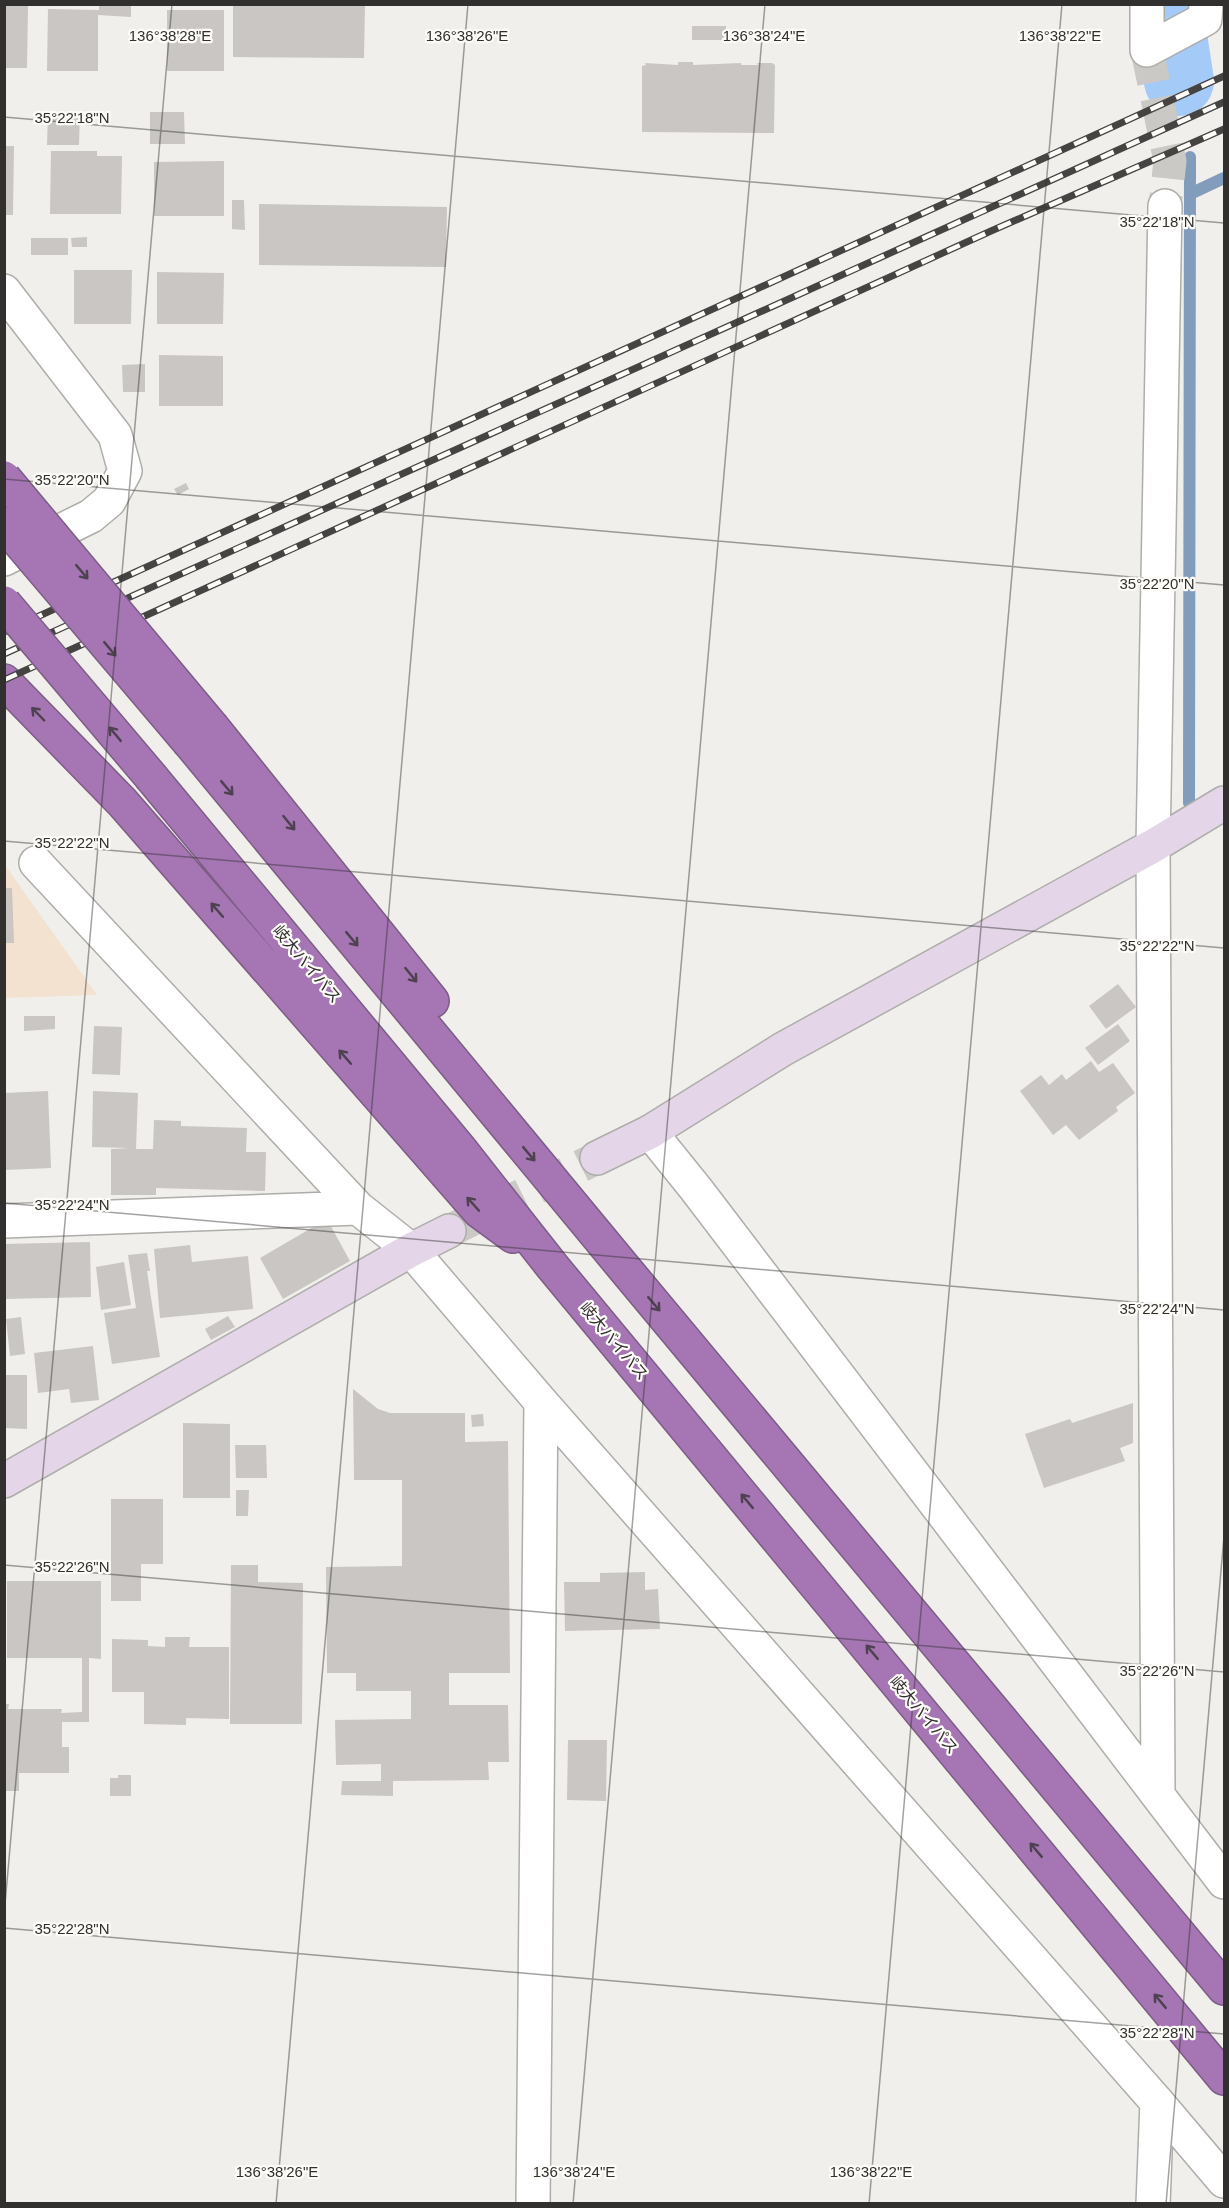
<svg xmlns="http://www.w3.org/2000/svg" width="1229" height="2208" viewBox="0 0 1229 2208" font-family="Arial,'Noto Sans JP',sans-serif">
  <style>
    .industrial { fill: #f4e2d1 }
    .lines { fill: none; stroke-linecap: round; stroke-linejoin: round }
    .stream { stroke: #829cbb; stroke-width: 12 }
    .river { stroke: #a4caf7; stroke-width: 70 }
    .building { fill: #c9c6c3 }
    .street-tunnel { stroke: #cbc9c5; stroke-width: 33; stroke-dasharray: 33 16; stroke-linecap: butt }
    .secondary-tunnel { stroke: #cbc9c5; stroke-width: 33; stroke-dasharray: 33 16; stroke-linecap: butt }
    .street-casing { stroke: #aeada9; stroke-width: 36 }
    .secondary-casing { stroke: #aeada9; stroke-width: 36 }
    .highway-casing { stroke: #7c5d85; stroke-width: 36 }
    .street { stroke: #fff; stroke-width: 33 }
    .secondary { stroke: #e4d6e8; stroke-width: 33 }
    .highway { stroke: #a575b4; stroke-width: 33 }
    .rail-casing { stroke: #454443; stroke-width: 7 }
    .rail { stroke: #fefcf8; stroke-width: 4.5; stroke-dasharray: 14; stroke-linecap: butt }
    .highway-bridge-casing { stroke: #7c5d85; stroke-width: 36; stroke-linecap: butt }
    .highway-bridge { stroke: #a575b4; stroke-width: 33 }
    .oneway { stroke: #4e4150 }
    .ticks { fill: none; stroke: #31302f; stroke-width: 1.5; stroke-opacity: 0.45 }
    .labels { text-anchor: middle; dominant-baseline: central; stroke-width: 4.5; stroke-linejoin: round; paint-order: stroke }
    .street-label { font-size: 16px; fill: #31302f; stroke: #fefcf8 }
    .ticks-label { font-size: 15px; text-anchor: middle; fill: #31302f; stroke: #fefcf8; stroke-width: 4.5; stroke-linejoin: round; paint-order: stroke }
  </style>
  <rect width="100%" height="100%" fill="#f1efeb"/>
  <path class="industrial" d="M 5,865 L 97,995 L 5,998 Z"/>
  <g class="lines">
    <path class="stream" d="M 1190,194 L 1224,178
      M 1189,803 L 1190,157"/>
    <path class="river" d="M 1171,4 L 1170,23 L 1179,81"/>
  </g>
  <path class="building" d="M 99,4 L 131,4 L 131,17 L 98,15 L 98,71 L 47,71 L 48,9 L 99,10 Z
    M 233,4 L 365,4 L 364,58 L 233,57 Z
    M 4,6 L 28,6 L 27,68 L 4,68 Z
    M 167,10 L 224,10 L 224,71 L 167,71 Z
    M 692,26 L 726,26 L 726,40 L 692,40 Z
    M 678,62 L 693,62 L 693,65 L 741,63 L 741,65 L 758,65 L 757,63 L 772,63 L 775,65 L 774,133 L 642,132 L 642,66 L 646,65 L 645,63 L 678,65 Z
    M 48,112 L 80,112 L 79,145 L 47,145 Z
    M 150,112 L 184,112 L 185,144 L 150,144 Z
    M 4,146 L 14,146 L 13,215 L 4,215 Z
    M 51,151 L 97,151 L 97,156 L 122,156 L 121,214 L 50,214 Z
    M 224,161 L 224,216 L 154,216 L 154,162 Z
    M 232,200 L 244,200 L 245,230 L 232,229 Z
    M 259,204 L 447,207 L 446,267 L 259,265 Z
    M 87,237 L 87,247 L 72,247 L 71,238 Z
    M 31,238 L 68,238 L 68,255 L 31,255 Z
    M 74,270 L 132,270 L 131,324 L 74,324 Z
    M 157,272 L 224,273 L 223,324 L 157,324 Z
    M 159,355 L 223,356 L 223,406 L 159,406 Z
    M 145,364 L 145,392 L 123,392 L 122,365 Z
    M 186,483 L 189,489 L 178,495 L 174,489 Z
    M 4,888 L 12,888 L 14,943 L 4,943 Z
    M 1118,984 L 1136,1007 L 1106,1029 L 1089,1006 Z
    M 24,1016 L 55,1016 L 55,1029 L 24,1031 Z
    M 1118,1024 L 1130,1041 L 1098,1065 L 1085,1048 Z
    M 94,1026 L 122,1027 L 120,1075 L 92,1074 Z
    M 1091,1061 L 1099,1072 L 1113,1063 L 1135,1093 L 1116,1107 L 1118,1111 L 1079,1140 L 1066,1125 L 1053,1135 L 1020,1091 L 1041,1075 L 1049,1085 L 1062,1074 L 1066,1080 Z
    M 48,1091 L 51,1168 L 4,1170 L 4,1093 Z
    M 93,1091 L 138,1093 L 136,1149 L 153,1149 L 154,1120 L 181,1121 L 181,1126 L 247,1128 L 246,1152 L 266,1152 L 265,1191 L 156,1188 L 156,1195 L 111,1195 L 111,1149 L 130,1148 L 92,1147 Z
    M 327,1219 L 350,1261 L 283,1299 L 260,1258 Z
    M 90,1242 L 91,1297 L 4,1299 L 4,1244 Z
    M 190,1245 L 192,1262 L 248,1256 L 253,1309 L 160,1318 L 154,1249 Z
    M 147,1253 L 150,1271 L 147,1271 L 160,1357 L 112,1364 L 104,1313 L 136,1308 L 128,1255 Z
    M 124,1262 L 131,1305 L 101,1310 L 96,1267 Z
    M 228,1316 L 235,1327 L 211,1340 L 205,1329 Z
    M 21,1317 L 25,1354 L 10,1356 L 6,1319 Z
    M 93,1346 L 99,1400 L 71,1403 L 69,1389 L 38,1393 L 34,1353 Z
    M 4,1375 L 27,1375 L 27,1429 L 4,1428 Z
    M 353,1389 L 378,1409 L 390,1413 L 465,1413 L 465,1442 L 508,1441 L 510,1673 L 449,1673 L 449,1705 L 508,1705 L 509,1762 L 488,1762 L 489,1780 L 393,1781 L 393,1796 L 341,1795 L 342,1781 L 381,1781 L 381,1764 L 336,1765 L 335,1720 L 411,1719 L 411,1691 L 356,1691 L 356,1673 L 327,1673 L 326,1567 L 402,1566 L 402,1480 L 354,1480 Z
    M 1133,1403 L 1133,1443 L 1120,1448 L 1125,1461 L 1044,1488 L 1025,1434 L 1070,1419 L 1072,1423 Z
    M 483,1414 L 484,1426 L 472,1427 L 471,1415 Z
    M 183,1423 L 230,1424 L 230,1498 L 183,1498 Z
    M 235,1445 L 266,1445 L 267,1478 L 236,1478 Z
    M 236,1490 L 249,1490 L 248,1516 L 236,1516 Z
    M 111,1499 L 163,1499 L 163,1564 L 141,1564 L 141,1601 L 111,1601 Z
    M 231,1565 L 258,1565 L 258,1582 L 303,1583 L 302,1724 L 230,1724 Z
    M 645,1572 L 645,1590 L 658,1589 L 660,1629 L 565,1631 L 564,1582 L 600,1582 L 600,1573 Z
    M 7,1581 L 101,1581 L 101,1659 L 89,1658 L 89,1722 L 62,1722 L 62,1747 L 69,1747 L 69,1773 L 19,1773 L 19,1791 L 4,1791 L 4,1704 L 9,1704 L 8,1709 L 62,1709 L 61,1713 L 82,1712 L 82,1658 L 7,1658 Z
    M 165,1637 L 190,1637 L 189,1647 L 229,1647 L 229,1719 L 186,1718 L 186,1725 L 144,1724 L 144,1692 L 112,1692 L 112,1639 L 148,1640 L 148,1646 L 165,1647 Z
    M 568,1740 L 607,1740 L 606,1801 L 567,1800 Z
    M 118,1775 L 131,1775 L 131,1796 L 110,1796 L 110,1778 L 118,1778 Z"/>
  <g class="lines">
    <path class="street-tunnel" d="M 1147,50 L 1170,161 L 1165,206"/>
    <path class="secondary-tunnel" d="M 449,1231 L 597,1158"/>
    <g class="street-casing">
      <path id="street" d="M 1147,4 L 1147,50 L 1205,19 L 1206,4
        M 4,291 L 115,435 L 125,471 L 109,501 L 91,516 L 4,559
        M 36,863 L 358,1208 L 411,1250 L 541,1402 L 1157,2102 L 1224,2181
        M 650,1132 L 696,1189 L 1224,1882
        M 4,1221 L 358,1208
        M 1158,1793 L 1153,846 L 1165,206
        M 533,2204 L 541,1402
        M 1153,2204 L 1157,2102"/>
    </g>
    <g class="secondary-casing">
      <path id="secondary" d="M 597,1158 L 650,1132 L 783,1049 L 1153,846 L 1224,803
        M 4,1481 L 411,1250 L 449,1231"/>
    </g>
    <g class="highway-casing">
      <path id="highway" d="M 4,681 L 122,802 L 479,1211 L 513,1236
        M 213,728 L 432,1001
        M 190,743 L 625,1269 L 1224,1988
        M 152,778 L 459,1148 L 552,1266 L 1224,2078"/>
    </g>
    <use href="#street" class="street"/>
    <use href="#secondary" class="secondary"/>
    <use href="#highway" class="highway"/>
    <g class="rail-casing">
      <path id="rail" d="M 4,632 L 1224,76
        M 4,654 L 1224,102
        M 4,680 L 991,231 L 1224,129"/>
    </g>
    <use href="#rail" class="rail"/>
    <g class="highway-bridge-casing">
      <path id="highway-bridge" d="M 4,478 L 213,728
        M 4,524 L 190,743
        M 4,603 L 152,778"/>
    </g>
    <use href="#highway-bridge" class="highway-bridge"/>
  </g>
  <defs><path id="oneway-shaft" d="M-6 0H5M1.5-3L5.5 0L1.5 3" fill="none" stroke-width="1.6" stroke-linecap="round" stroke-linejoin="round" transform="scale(1.5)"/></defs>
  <g class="oneway">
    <use href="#oneway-shaft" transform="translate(82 572) rotate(50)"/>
    <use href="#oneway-shaft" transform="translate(110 649) rotate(50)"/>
    <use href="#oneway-shaft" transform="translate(38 714) rotate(-134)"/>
    <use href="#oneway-shaft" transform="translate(115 734) rotate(-130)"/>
    <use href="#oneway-shaft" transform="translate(227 788) rotate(50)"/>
    <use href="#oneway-shaft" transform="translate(289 823) rotate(51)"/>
    <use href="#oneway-shaft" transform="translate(217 910) rotate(-131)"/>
    <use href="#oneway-shaft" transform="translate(352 939) rotate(50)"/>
    <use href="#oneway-shaft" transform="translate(411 975) rotate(51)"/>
    <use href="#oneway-shaft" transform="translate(345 1057) rotate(-131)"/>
    <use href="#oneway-shaft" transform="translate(529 1154) rotate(50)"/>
    <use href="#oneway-shaft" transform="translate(473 1204) rotate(-132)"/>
    <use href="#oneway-shaft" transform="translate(654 1304) rotate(50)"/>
    <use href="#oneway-shaft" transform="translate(747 1501) rotate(-130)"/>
    <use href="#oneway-shaft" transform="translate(872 1652) rotate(-130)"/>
    <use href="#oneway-shaft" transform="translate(1036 1850) rotate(-130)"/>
    <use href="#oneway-shaft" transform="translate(1160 2001) rotate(-130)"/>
  </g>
  <path class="ticks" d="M 4,117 L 1224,223M 4,479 L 1224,585M 4,841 L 1224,948M 4,1203 L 1224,1310M 4,1565 L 1224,1672M 4,1916 L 172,4M 4,1928 L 1224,2034M 276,2204 L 468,4M 573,2204 L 765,4M 869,2204 L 1062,4M 1166,2204 L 1224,1536"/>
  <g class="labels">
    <g class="street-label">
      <text transform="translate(307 964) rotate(50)">岐大バイパス</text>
      <text transform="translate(614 1341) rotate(50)">岐大バイパス</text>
      <text transform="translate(924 1715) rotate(50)">岐大バイパス</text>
    </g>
  </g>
  <g class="ticks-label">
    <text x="170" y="41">136°38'28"E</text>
    <text x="467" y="41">136°38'26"E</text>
    <text x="764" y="41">136°38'24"E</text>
    <text x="1060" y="41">136°38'22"E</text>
    <text x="72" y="123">35°22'18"N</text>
    <text x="1157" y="227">35°22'18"N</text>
    <text x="72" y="485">35°22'20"N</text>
    <text x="1157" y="589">35°22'20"N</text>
    <text x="72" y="848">35°22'22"N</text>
    <text x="1157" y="951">35°22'22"N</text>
    <text x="72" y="1210">35°22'24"N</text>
    <text x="1157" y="1314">35°22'24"N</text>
    <text x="72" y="1572">35°22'26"N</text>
    <text x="1157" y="1676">35°22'26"N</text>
    <text x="72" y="1934">35°22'28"N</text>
    <text x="1157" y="2038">35°22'28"N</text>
    <text x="277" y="2177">136°38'26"E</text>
    <text x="574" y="2177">136°38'24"E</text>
    <text x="871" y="2177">136°38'22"E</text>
  </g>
  <rect width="1229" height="2208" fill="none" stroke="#31302f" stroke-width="12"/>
</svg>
